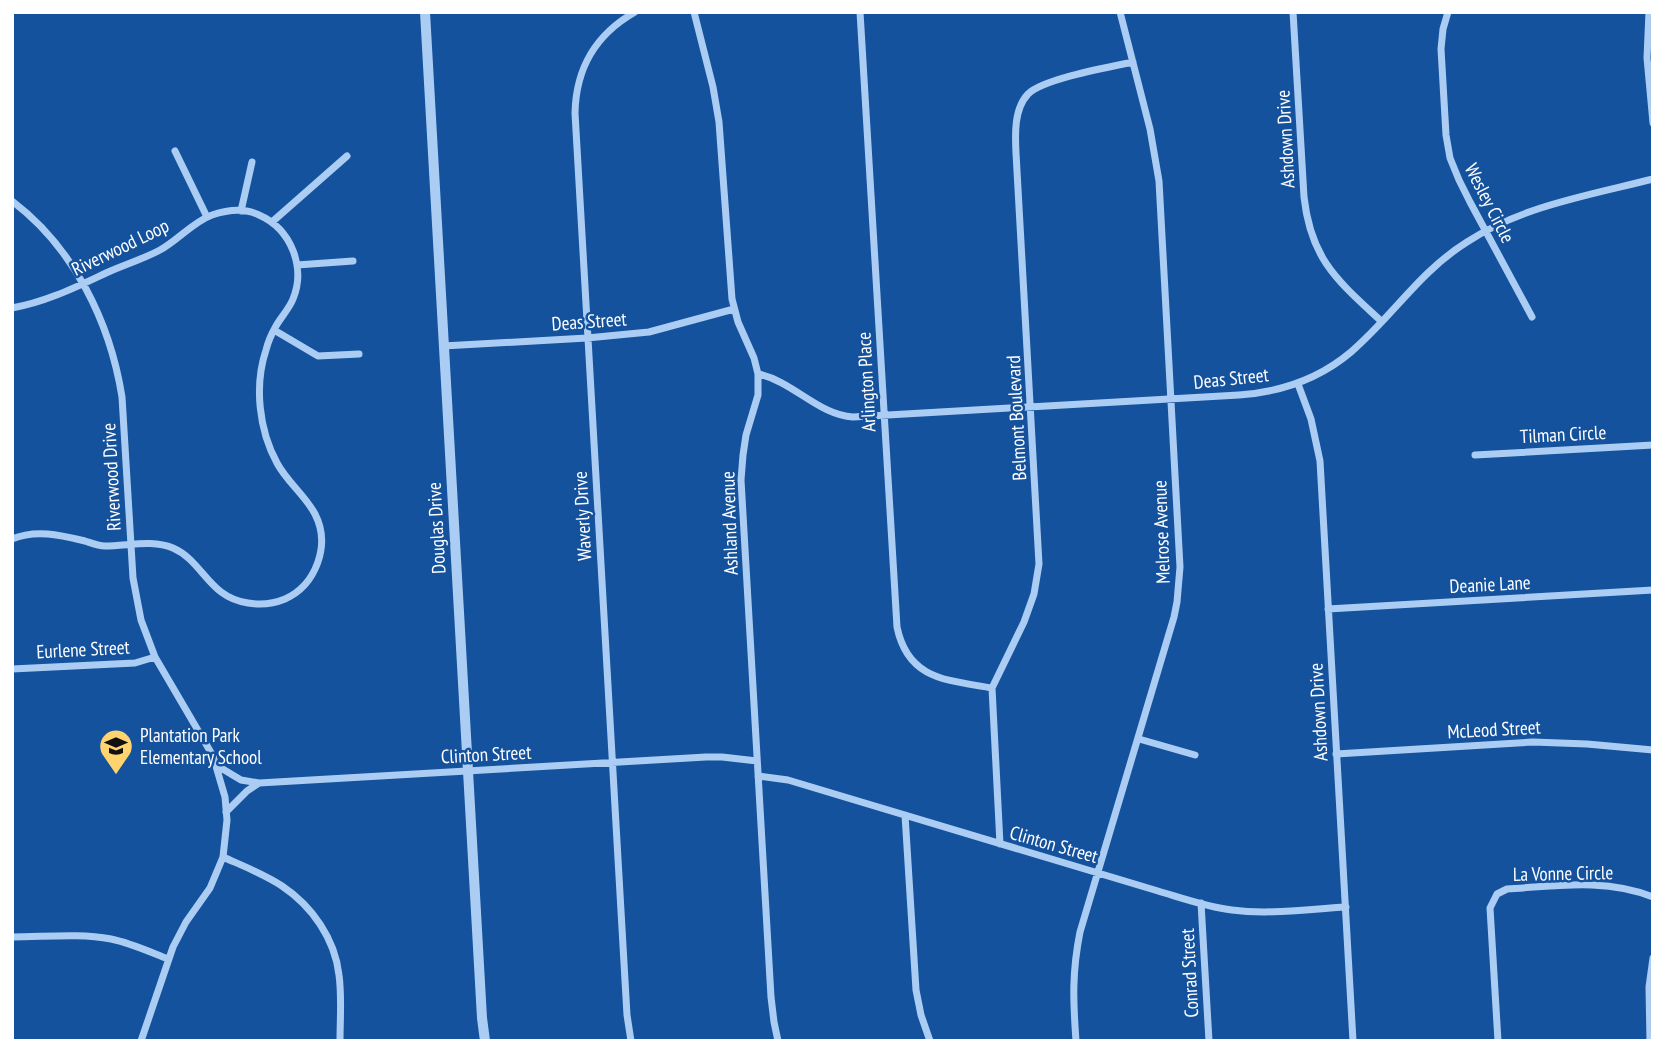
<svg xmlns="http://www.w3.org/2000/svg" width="1665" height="1053" viewBox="0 0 1665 1053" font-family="'PT Sans Narrow',sans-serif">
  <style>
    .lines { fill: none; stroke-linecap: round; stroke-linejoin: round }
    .minor { stroke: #accdf3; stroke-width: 7 }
    .tertiary { stroke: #accdf3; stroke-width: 10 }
    .labels { text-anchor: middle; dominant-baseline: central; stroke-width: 5; stroke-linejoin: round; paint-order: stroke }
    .street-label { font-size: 19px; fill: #fff; stroke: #15529d }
    .poi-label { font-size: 19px; fill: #fff; stroke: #15529d; text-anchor: start }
  </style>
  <rect width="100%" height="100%" fill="#15529d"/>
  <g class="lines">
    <path class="minor" d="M 694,12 L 713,87 L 719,122 L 732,299 L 738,322 L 754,358 L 758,374 L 758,395 L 746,435 L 743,455 L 741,480 L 771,997 L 774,1022 L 778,1041
      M 860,12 L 897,627 C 908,680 947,680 992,688
      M 1293,12 L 1304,197 C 1311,260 1338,281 1381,321
      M 1448,12 L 1443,29 L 1441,49 L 1446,135 L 1450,158 L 1459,180 L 1470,202 L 1532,317
      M 1649,12 L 1647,58 L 1653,123
      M 175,151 L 207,217
      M 12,201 C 74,248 110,322 122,397 L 133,578 L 141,620 L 155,657 L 213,756 L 225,797 L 227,820 L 223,857 L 210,888 L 186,922 L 173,947 L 141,1041
      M 241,211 L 252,162
      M 272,222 L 347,156
      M 297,265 L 353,261
      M 12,308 C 46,302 76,287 106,273 C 124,265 143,259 160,250 C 178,240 193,222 212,215 C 227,210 245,208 259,215 C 291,229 306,267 293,299 C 289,309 281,317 276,326 C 272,333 268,342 266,350 C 254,386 259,430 277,463 C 287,482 305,495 315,514 C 331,545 316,585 285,599 C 273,604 260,605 248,603 C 209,598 203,561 173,548 C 152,539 128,546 105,546 C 98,546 91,543 85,541 C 60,535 36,529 12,539
      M 274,330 L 318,356 L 359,354
      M 443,346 L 587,338 L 649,332 L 734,309
      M 758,374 C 793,381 818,415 853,417 L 1239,395 C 1281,392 1319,379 1351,352 C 1393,316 1419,272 1467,242 C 1522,206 1590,195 1653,179
      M 1298,384 L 1311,419 L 1320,461 L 1353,1041
      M 1475,455 L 1653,445
      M 1328,609 L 1653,590
      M 12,669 L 135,663 L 155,657
      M 1139,739 L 1195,755
      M 1336,754 L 1533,742 L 1587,744 L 1653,750
      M 216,765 L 241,780 L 259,783
      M 758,776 L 788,780 L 1158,891 C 1182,898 1207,907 1232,910 C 1269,915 1308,909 1346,907
      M 226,812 L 247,791 L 259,783 L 706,757 L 722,757 L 757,761
      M 905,815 L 916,990 L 921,1015 L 930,1041
      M 1000,844 L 992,688 L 1024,622 L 1034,594 L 1039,564 L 1016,153 C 1015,134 1014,109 1028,94 C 1043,79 1109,67 1133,62
      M 223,857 C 243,866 264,874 282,886 C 312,906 335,939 339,975 C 342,997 340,1019 340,1041
      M 1201,903 L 1209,1041
      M 12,937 C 45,937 79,933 111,939 C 131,943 150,952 168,959
      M 631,1041 L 627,1015 L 575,113 C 576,68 595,35 635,12
      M 1076,1041 C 1073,1000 1072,972 1080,932 L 1174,617 L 1177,602 L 1180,567 L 1159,181 L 1150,129 L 1120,12
      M 1498,1041 L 1490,908 L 1497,894 L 1507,889 C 1556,886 1606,878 1653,897
      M 1650,1041 L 1649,987 L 1653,958"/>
    <path class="tertiary" d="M 425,12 L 482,1018 L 485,1041"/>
  </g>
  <defs>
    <g id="school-pin" transform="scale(1.75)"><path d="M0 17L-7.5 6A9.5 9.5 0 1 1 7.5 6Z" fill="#ffd36e" stroke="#15529d"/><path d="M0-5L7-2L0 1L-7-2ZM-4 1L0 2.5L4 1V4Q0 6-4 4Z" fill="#111"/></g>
  </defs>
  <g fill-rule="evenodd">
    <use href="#school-pin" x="116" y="746"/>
  </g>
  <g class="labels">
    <g class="street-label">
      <text transform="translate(1285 139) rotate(-93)">Ashdown Drive</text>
      <text transform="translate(1490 203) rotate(63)">Wesley Circle</text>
      <text transform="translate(120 247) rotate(-26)">Riverwood Loop</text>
      <text transform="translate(589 321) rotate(-4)">Deas Street</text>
      <text transform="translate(1231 378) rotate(-6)">Deas Street</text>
      <text transform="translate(866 382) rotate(-93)">Arlington Place</text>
      <text transform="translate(1016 418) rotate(-93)">Belmont Boulevard</text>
      <text transform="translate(1563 434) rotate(-3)">Tilman Circle</text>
      <text transform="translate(111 477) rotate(-93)">Riverwood Drive</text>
      <text transform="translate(582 516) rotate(-93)">Waverly Drive</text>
      <text transform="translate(729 523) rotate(-92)">Ashland Avenue</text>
      <text transform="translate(436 528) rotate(-93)">Douglas Drive</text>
      <text transform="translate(1161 532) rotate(-92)">Melrose Avenue</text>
      <text transform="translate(1490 584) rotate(-3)">Deanie Lane</text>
      <text transform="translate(83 649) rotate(-3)">Eurlene Street</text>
      <text transform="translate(1318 712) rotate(-93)">Ashdown Drive</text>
      <text transform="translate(1494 729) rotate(-3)">McLeod Street</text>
      <text transform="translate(486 754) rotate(-3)">Clinton Street</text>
      <text transform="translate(1054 844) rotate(16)">Clinton Street</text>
      <text transform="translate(1563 873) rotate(-1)">La Vonne Circle</text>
      <text transform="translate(1189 973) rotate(-93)">Conrad Street</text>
    </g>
    <g class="poi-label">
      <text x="140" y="735">Plantation Park<tspan x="140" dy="22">Elementary School</tspan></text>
    </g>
  </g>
  <rect width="1665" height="1053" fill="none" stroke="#ffffff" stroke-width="28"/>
</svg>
